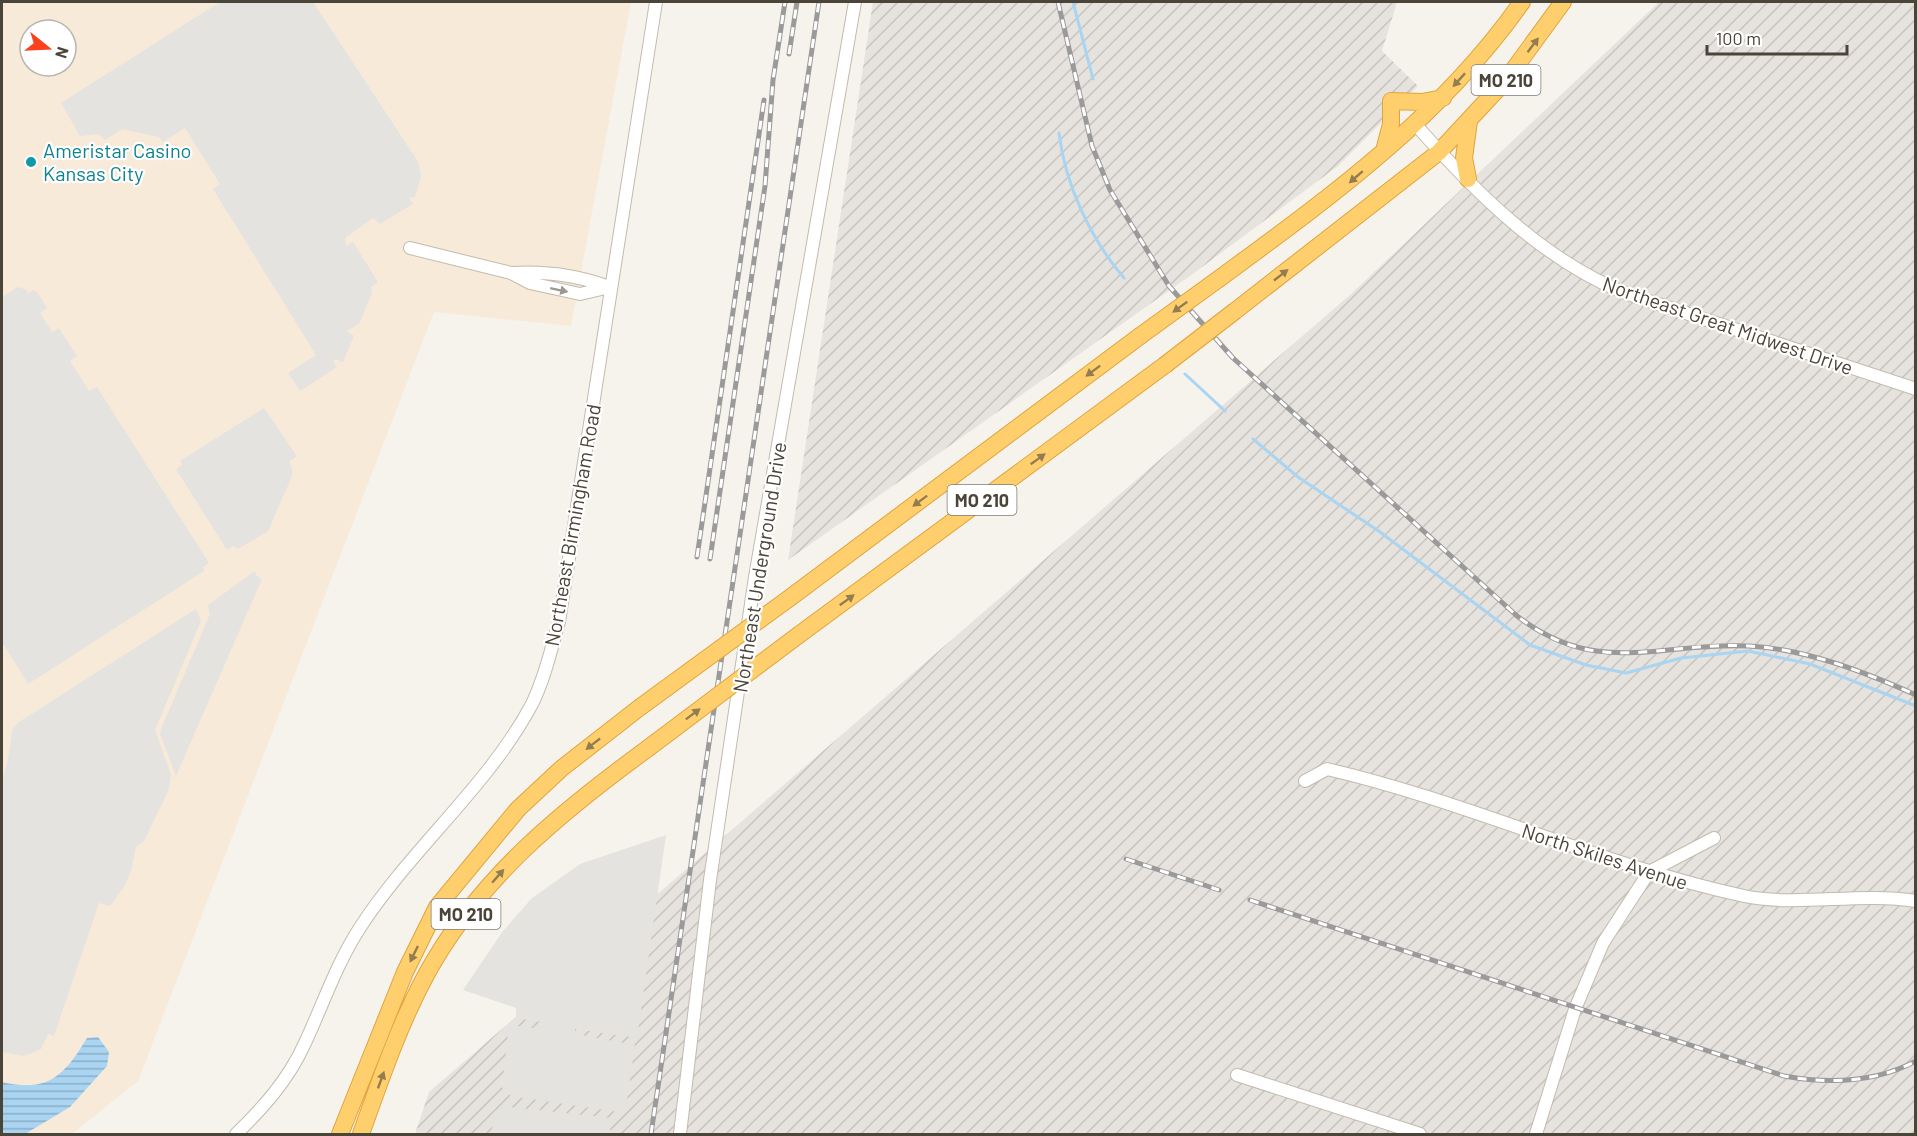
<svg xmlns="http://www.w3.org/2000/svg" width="1917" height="1136" viewBox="0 0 1917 1136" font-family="Barlow,sans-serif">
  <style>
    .commercial { fill: #f7ead8; fill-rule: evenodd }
    .industrial { fill: url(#industrial-furrows) }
    .parking { fill: #e5e3e0 }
    .water { fill: url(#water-rules) }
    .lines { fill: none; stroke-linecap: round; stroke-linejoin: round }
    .stream { stroke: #a9d4f2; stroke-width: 3 }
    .minor-casing { stroke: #c2bbae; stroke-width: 14 }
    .highway-casing { stroke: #e0a43c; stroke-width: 18 }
    .minor { stroke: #fff; stroke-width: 12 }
    .highway { stroke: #ffcf6e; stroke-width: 16 }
    .rail-casing { stroke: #9a9a9a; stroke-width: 5 }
    .rail { stroke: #fff; stroke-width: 3; stroke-dasharray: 9; stroke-linecap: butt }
    .highway-bridge-casing { stroke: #e0a43c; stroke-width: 18; stroke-linecap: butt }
    .highway-bridge { stroke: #ffcf6e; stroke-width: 16 }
    .oneway { fill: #937c4e }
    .oneway2 { fill: #9c9892 }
    .culture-dot { fill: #0f9aa8; stroke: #fff; stroke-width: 2 }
    .labels { text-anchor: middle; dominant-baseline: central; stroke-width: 4.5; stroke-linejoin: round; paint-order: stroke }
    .shield { fill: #fff; stroke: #817c74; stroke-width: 1.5 }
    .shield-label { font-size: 18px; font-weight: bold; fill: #4b4439 }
    .culture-label { font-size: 20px; fill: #0d838f; stroke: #fff; text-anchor: start }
    .street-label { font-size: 20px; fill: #4b4439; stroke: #fff }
  </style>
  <defs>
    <pattern id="industrial-furrows" width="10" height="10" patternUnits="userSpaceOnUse" patternTransform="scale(1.5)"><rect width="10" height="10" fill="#e6e2dd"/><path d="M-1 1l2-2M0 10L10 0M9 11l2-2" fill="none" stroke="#c7c3be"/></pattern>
    <pattern id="water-rules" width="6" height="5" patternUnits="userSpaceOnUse" patternTransform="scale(1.5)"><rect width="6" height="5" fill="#a9d4f2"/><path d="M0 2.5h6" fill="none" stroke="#8caec5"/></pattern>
  </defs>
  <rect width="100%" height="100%" fill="#f6f3ec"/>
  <path class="commercial" d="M 2,2 L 631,2 L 571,326 L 434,312 L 138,1081 L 72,1134 L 2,1134 ZM 30,30 L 66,30 L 66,66 L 30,66 Z"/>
  <path class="industrial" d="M 873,2 L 1397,2 L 1382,51 L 1418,86 L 1338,166 L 1194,273 L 788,560 Z
    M 1659,2 L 1915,2 L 1915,1134 L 415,1134 L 429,1092 L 1351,294 Z"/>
  <path class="parking" d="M 220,2 L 313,2 L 417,160 L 420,169 L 421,177 L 415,197 L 409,198 L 413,204 L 380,224 L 373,218 L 345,238 L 346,246 L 353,242 L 378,282 L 371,287 L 372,293 L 359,324 L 347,331 L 354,336 L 343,362 L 335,359 L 333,362 L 337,367 L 300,391 L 288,373 L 316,355 L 213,189 L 220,184 L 185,128 L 163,142 L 159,137 L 122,129 L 105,140 L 99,134 L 80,136 L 61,103 Z
    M 18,287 L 27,290 L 28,293 L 33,290 L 37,292 L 47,308 L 40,313 L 52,332 L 59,328 L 77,356 L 70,361 L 89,391 L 97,387 L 209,563 L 203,567 L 204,571 L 28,684 L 2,642 L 2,297 Z
    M 264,408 L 297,456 L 289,462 L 292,468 L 292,476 L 268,531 L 238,549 L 233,546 L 227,550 L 176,469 L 182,465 L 180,461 Z
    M 255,571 L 256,575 L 262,579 L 176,776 L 160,734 L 161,729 L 210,614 L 208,605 Z
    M 196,609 L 201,621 L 155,730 L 171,775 L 169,789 L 144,841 L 136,847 L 131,871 L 125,885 L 110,906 L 99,903 L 54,1036 L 48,1034 L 41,1049 L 33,1053 L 23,1056 L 2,1052 L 2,780 L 8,760 L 12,730 L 19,722 Z
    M 666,835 L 637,1038 L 575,1029 L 575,1034 L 635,1045 L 625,1113 L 511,1096 L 502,1088 L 509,1025 L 540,1029 L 541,1022 L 516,1018 L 516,1008 L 463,990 L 503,931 L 532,898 L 580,864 Z
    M 500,1106 L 611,1118 L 610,1134 L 490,1134 Z"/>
  <path class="water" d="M 98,1037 L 109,1052 L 107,1066 L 70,1107 L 25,1134 L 2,1134 L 2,1082 C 48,1093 64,1076 87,1038 Z"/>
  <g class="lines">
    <path class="stream" d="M 1073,2 L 1093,79
      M 1059,133 C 1065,184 1090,238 1124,278
      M 1185,374 L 1225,411
      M 1253,439 L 1298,477 L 1380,532 L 1530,645 L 1586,665 L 1626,673 L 1681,658 L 1748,651 L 1810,664 L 1916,706"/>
    <g class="minor-casing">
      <path id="minor" d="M 1416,125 C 1474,191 1543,260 1625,293 L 1916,389
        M 410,248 L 511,273 L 530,283 L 580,294 L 610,287
        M 512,273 C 546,271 577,275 609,287
        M 1305,781 L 1327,769 C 1469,802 1601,865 1744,896 C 1797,907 1859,892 1916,901
        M 1237,1075 L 1420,1134
        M 236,1134 C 263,1108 288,1080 304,1045 C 323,1005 336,964 361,926 C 412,848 489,785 532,704 C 545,678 551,649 559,622 L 656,2
        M 680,1134 L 710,880 L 755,577 L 855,2
        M 1536,1134 L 1575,1009 L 1603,943 L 1649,872 L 1714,838"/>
    </g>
    <g class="highway-casing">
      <path id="highway" d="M 1384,151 L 1391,124 L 1391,101 L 1422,102 L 1443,98
        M 1468,179 L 1464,158 L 1469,121
        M 1220,278 C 1333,195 1440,118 1522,2
        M 1235,311 L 1439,152 L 1506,80 L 1563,2
        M 791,597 L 1140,336
        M 800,634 L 1165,365
        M 340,1134 L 405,972 L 437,907 L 518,809 L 562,768 L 639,708
        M 361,1134 C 380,1081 399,1025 426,975 C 478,879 561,812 647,749"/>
    </g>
    <use href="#minor" class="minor"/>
    <use href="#highway" class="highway"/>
    <g class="rail-casing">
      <path id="rail" d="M 1058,2 L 1092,146 L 1110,190 L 1169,286 L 1233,358 L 1517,616 C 1599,679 1660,641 1749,646 C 1806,649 1865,672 1916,695
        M 789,54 L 797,2
        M 697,557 L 764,100
        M 710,559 L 765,186 L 773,80 L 785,2
        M 1126,859 L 1219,890
        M 1250,900 L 1784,1076 C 1828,1084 1875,1083 1916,1061
        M 651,1134 L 819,2"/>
    </g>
    <use href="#rail" class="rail"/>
    <g class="highway-bridge-casing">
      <path id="highway-bridge" d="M 1140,336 L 1220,278
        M 1165,365 L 1235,311
        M 639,708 L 791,597
        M 647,749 L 800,634"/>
    </g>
    <use href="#highway-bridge" class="highway-bridge"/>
  </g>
  <defs><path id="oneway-solid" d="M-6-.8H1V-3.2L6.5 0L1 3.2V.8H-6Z" transform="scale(1.5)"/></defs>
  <g class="oneway">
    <use href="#oneway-solid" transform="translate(1533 45) rotate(-53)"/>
    <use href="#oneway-solid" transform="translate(1459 80) rotate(132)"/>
    <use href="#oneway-solid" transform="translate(1356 177) rotate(139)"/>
    <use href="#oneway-solid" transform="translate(1281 275) rotate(-38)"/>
    <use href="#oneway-solid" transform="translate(1180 307) rotate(144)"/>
    <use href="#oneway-solid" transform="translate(1093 371) rotate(143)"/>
    <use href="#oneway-solid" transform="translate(1038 459) rotate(-36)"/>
    <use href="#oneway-solid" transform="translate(920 501) rotate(143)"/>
    <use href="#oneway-solid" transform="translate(847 600) rotate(-36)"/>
    <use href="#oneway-solid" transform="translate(693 714) rotate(-37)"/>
    <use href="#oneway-solid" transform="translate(593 744) rotate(142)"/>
    <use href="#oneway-solid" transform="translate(498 876) rotate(-49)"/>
    <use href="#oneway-solid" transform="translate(414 954) rotate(116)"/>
    <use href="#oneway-solid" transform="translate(381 1080) rotate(-70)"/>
  </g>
  <use class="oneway2" href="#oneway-solid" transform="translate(559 290) rotate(12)"/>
  <circle class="culture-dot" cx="31" cy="162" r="6"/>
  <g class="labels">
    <g class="shield">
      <rect x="1471.5" y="65" width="69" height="30" rx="4.5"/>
      <rect x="947.5" y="485" width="69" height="30" rx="4.5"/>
      <rect x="431.5" y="899" width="69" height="30" rx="4.5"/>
    </g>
    <g class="shield-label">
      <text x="1506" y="80">MO 210</text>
      <text x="982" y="500">MO 210</text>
      <text x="466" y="914">MO 210</text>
    </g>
    <g class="culture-label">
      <text x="43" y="150">Ameristar Casino<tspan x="43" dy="23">Kansas City</tspan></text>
    </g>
    <g class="street-label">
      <text transform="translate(1728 325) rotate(19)">Northeast Great Midwest Drive</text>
      <text transform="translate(572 525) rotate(-80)">Northeast Birmingham Road</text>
      <text transform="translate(759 567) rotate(-81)">Northeast Underground Drive</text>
      <text transform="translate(1605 856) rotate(18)">North Skiles Avenue</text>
    </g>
  </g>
  <rect width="1917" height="1136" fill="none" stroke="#4b4439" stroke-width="6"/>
  <g transform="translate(48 48) rotate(108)"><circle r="28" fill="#ffffff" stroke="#b7b4b0" stroke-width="1.5"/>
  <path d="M0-4.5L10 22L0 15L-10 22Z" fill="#fc3f1d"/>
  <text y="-9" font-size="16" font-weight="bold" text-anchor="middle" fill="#4b4439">N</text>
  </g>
  <path d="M1707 45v9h140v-9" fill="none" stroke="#4b4439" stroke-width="3"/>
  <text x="1716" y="45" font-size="18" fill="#4b4439" stroke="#ffffff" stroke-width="4.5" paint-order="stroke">100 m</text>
</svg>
